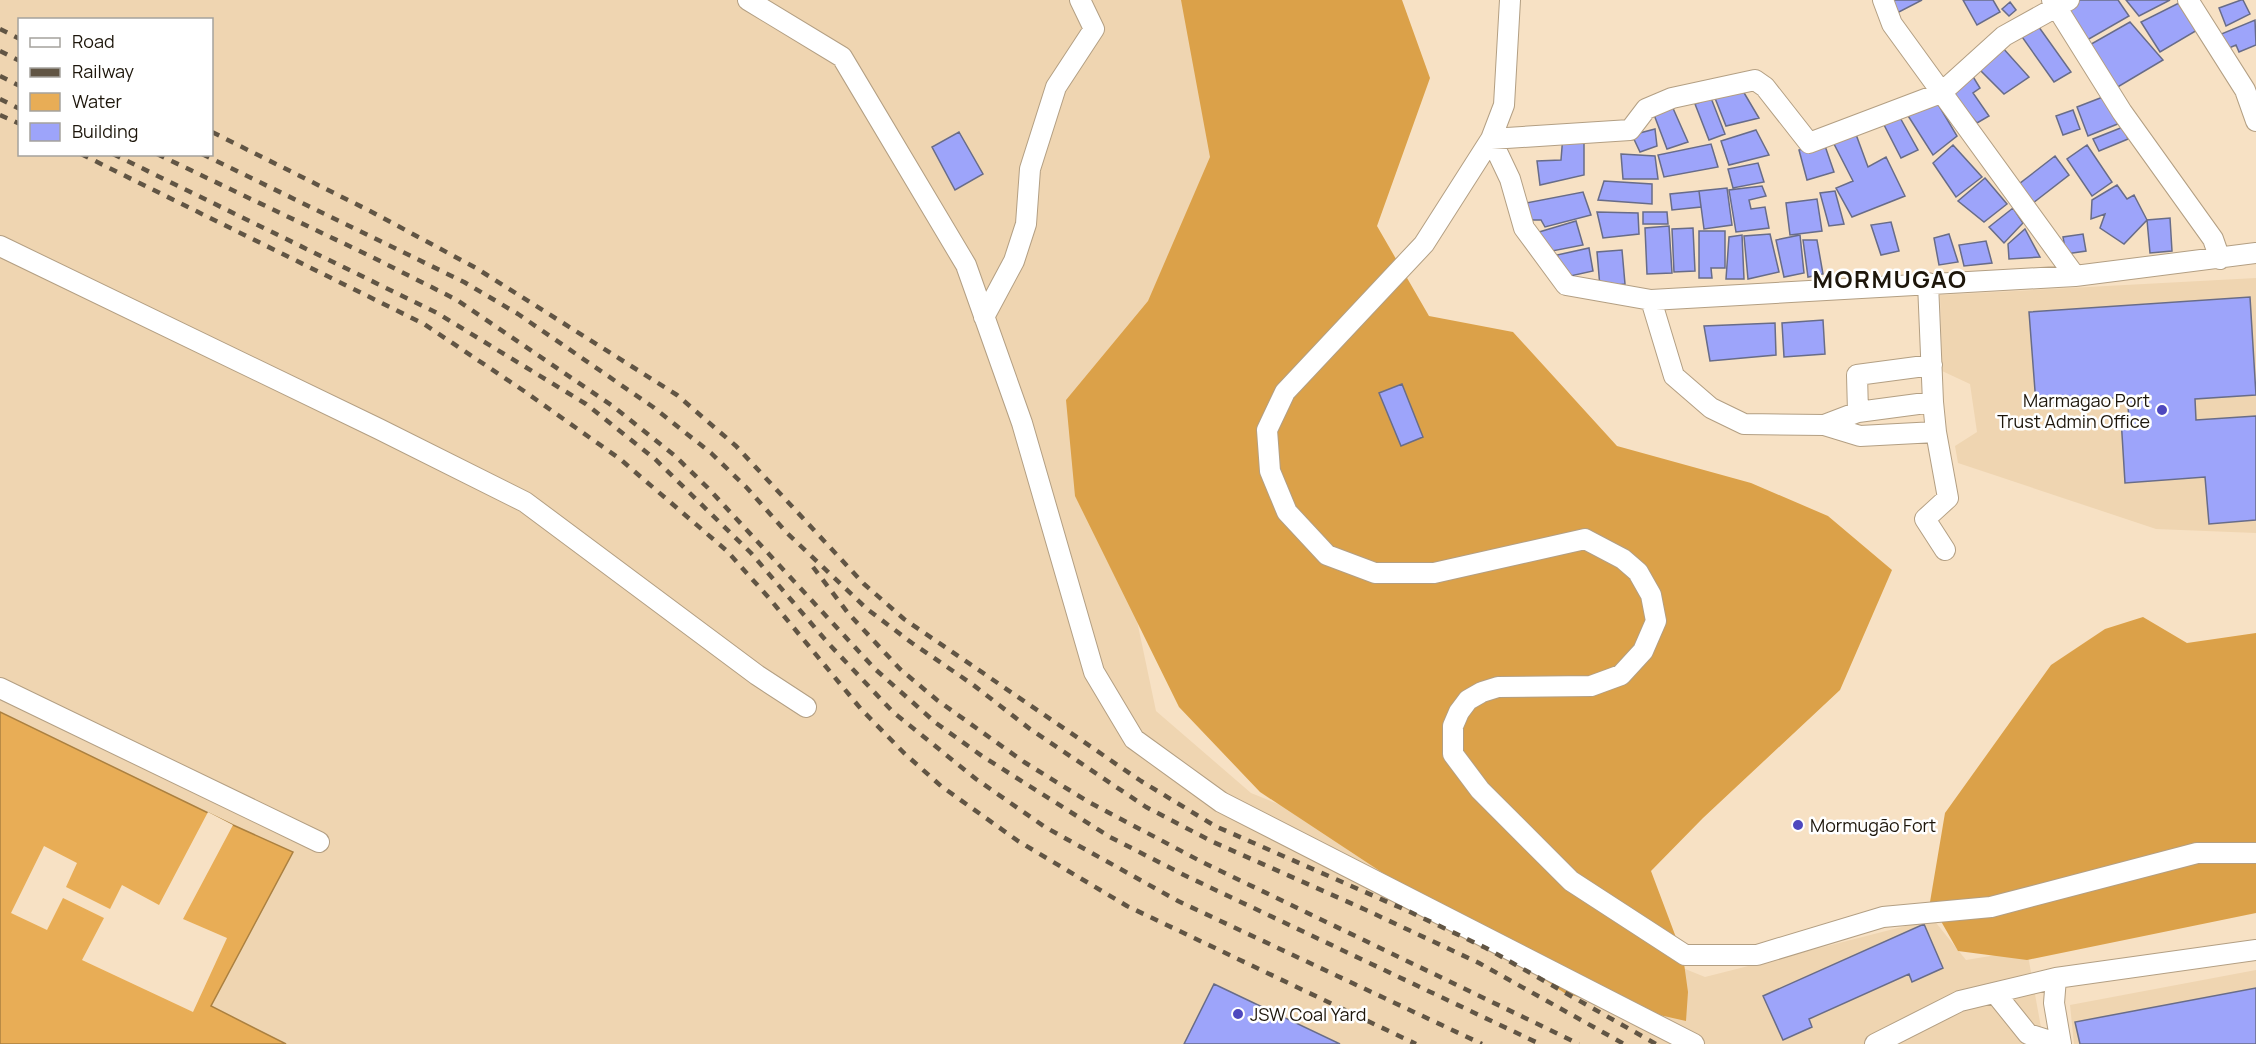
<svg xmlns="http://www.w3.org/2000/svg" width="2256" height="1044" viewBox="0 0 2256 1044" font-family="Manrope,sans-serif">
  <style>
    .built { fill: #efd5b1; fill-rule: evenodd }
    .forest { fill: #dba149 }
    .water { fill: #e8ad56; stroke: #ab8040; stroke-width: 1.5 }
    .pier { fill: #f7e1c4 }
    .building { fill: #9da4fa; stroke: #686c88; stroke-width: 1.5 }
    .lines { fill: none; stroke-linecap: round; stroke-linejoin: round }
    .minor-casing { stroke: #b39f83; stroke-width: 22 }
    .minor { stroke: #fff; stroke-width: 20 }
    .rail { stroke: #615544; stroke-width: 4.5; stroke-dasharray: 8 8; stroke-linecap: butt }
    .poi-dot { fill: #4e48be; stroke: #fff; stroke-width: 2 }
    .labels { text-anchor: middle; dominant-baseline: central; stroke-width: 5; stroke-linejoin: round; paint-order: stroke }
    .poi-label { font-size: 18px; fill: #1d160b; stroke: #fff; text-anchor: start }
    .district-label { font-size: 24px; font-weight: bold; letter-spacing: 1.5px; fill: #1d160b; stroke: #fff }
  </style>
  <rect width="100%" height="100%" fill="#f7e1c4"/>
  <path class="built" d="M 0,0 L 1276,0 L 1124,559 L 1156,711 L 1251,793 L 1705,977 L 1933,919 L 1966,960 L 2027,950 L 2044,1044 L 286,1044 L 211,1006 L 293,852 L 233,825 L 0,712 ZM 20,20 L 212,20 L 212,154 L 20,154 Z
    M 2256,278 L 2256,533 L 2156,529 L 1958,463 L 1955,446 L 1977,432 L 1970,384 L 1942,371 L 1940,295 Z
    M 2256,970 L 2256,1044 L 2074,1044 L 2070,1005 Z"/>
  <path class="forest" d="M 1181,0 L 1402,0 L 1430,78 L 1377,226 L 1429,316 L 1513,332 L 1617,446 L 1751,483 L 1828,516 L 1892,570 L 1840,690 L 1703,818 L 1651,871 L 1683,956 L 1688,992 L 1686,1021 L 1566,994 L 1260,792 L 1179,707 L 1075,496 L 1066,400 L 1148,301 L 1210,157 Z
    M 2143,617 L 2187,643 L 2256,633 L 2256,913 L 2027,960 L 1958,951 L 1930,902 L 1945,813 L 2051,665 L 2105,629 Z"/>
  <path class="water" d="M 0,712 L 233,825 L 293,852 L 211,1006 L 286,1044 L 0,1044 Z"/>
  <path class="pier" d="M 208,812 L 233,825 L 183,919 L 227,938 L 193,1012 L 82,960 L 104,918 L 63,898 L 47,930 L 11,913 L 44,846 L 77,863 L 66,887 L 110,909 L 122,885 L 159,905 Z"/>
  <path class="building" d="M 1891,0 L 1922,0 L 1897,13 Z
    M 1963,0 L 1993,0 L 2000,12 L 1977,25 Z
    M 2075,0 L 2118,0 L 2129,16 L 2082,43 L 2060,8 Z
    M 2126,0 L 2170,0 L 2139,16 Z
    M 2241,0 L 2243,0 L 2250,14 L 2226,26 L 2219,8 Z
    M 2010,2 L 2016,10 L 2009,16 L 2002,9 Z
    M 2181,2 L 2199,29 L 2160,52 L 2141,22 Z
    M 2255,20 L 2256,45 L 2239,52 L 2236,45 L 2222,51 L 2214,37 Z
    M 2130,22 L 2163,60 L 2116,88 L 2086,47 Z
    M 2036,23 L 2071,72 L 2054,82 L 2020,34 Z
    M 2002,47 L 2029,77 L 2004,94 L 1978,68 Z
    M 1972,75 L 1980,88 L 1973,93 L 1989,116 L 1977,123 L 1950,91 Z
    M 1740,86 L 1759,118 L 1726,126 L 1713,93 Z
    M 2108,95 L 2120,123 L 2088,136 L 2077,107 Z
    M 1711,98 L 1725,134 L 1709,140 L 1695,104 Z
    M 1935,99 L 1957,136 L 1933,155 L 1905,111 Z
    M 1672,106 L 1688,142 L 1667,149 L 1653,112 Z
    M 2073,110 L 2080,129 L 2063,135 L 2056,116 Z
    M 1898,114 L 1918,150 L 1901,158 L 1881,119 Z
    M 2123,127 L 2128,139 L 2099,151 L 2093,139 Z
    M 1655,129 L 1657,146 L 1640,152 L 1632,135 Z
    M 1854,129 L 1868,167 L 1886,157 L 1905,196 L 1852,217 L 1836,188 L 1853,181 L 1832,140 Z
    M 1756,130 L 1769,155 L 1729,165 L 1721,141 Z
    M 959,132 L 983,174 L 955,190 L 932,147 Z
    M 1584,134 L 1584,175 L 1540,185 L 1537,161 L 1561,160 L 1563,135 Z
    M 1824,143 L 1834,172 L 1807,180 L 1799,150 Z
    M 1711,144 L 1718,167 L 1664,177 L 1658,155 Z
    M 1953,145 L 1982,177 L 1956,197 L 1933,163 Z
    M 2087,145 L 2112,182 L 2092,196 L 2067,159 Z
    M 1621,154 L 1655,156 L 1658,179 L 1623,179 Z
    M 2055,156 L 2069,175 L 2033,203 L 2019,184 Z
    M 1758,163 L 1764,182 L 1733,188 L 1728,169 Z
    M 1985,178 L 2007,204 L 1984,222 L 1958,201 Z
    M 1604,181 L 1652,184 L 1652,204 L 1598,200 Z
    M 2117,185 L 2127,199 L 2134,195 L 2147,220 L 2124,244 L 2100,228 L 2105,214 L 2091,219 L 2092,200 Z
    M 1762,186 L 1766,196 L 1749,200 L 1751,209 L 1765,207 L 1769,228 L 1736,232 L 1729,190 Z
    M 1727,188 L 1732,225 L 1704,229 L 1699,191 Z
    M 1699,191 L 1701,207 L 1672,210 L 1670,194 Z
    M 1835,191 L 1844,224 L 1829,226 L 1820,193 Z
    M 1583,192 L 1591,215 L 1545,227 L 1541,220 L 1530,220 L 1526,203 Z
    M 1817,199 L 1822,231 L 1790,235 L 1786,203 Z
    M 2013,208 L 2023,223 L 2004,243 L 1989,227 Z
    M 1597,212 L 1638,213 L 1639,234 L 1603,238 Z
    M 1643,212 L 1667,212 L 1668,224 L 1643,224 Z
    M 2170,218 L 2172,251 L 2150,253 L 2147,220 Z
    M 1576,221 L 1583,245 L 1547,252 L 1539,232 Z
    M 1891,222 L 1899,251 L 1881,255 L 1871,225 Z
    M 1669,226 L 1672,273 L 1647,274 L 1645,228 Z
    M 1693,228 L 1695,271 L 1674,272 L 1672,229 Z
    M 2025,229 L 2040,257 L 2009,259 L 2008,244 Z
    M 1699,231 L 1725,231 L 1725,268 L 1711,268 L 1712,278 L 1699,278 Z
    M 1770,234 L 1779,272 L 1748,279 L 1744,236 Z
    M 1949,234 L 1958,262 L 1939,265 L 1934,238 Z
    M 2083,234 L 2086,251 L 2066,254 L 2063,237 Z
    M 1742,235 L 1744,279 L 1726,279 L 1729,237 Z
    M 1800,235 L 1804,273 L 1784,277 L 1776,240 Z
    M 1803,240 L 1817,240 L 1823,274 L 1808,277 Z
    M 1986,241 L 1992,263 L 1964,266 L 1959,245 Z
    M 1589,248 L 1593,271 L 1566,277 L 1557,255 Z
    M 1622,250 L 1625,284 L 1600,287 L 1597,252 Z
    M 2250,297 L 2256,395 L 2195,399 L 2196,420 L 2256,416 L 2256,520 L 2209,524 L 2205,477 L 2125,483 L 2121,418 L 2129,418 L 2127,397 L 2036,404 L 2029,312 Z
    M 1823,320 L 1825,354 L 1784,357 L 1782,323 Z
    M 1775,323 L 1776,355 L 1710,361 L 1704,326 Z
    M 1402,384 L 1423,437 L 1401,446 L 1379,393 Z
    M 1924,924 L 1943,968 L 1912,982 L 1909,974 L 1809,1019 L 1812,1027 L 1783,1040 L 1763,996 Z
    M 1214,984 L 1340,1044 L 1184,1044 Z
    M 2256,988 L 2256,1044 L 2080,1044 L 2075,1022 Z"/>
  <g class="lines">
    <g class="minor-casing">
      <path id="minor" d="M 748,0 L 842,57 L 966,265 L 1022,423 L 1094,672 L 1134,739 L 1221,802 L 1694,1044
        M 1510,0 L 1504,105 L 1491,139 L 1424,244 L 1285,392 L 1267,430 L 1270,471 L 1287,512 L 1327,555 L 1375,573 L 1434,573 L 1585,539 L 1623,559 L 1638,572 L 1651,595 L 1656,621 L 1643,651 L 1621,675 L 1591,686 L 1498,687 L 1482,692 L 1468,700 L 1459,712 L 1453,726 L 1453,754 L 1480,790 L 1571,881 L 1685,955 L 1757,955 L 1883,917 L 1991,907 L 2197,853 L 2256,853
        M 1883,0 L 1892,24 L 2075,276
        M 2052,0 L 2122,112 L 2213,239 L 2220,259
        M 2069,0 L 2004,36 L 1941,93 L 1809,143 L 1765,87 L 1755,80 L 1672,98 L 1646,109 L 1630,130 L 1491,139 L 1510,179 L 1524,228 L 1566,285 L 1651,300 L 2075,276 L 2256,253
        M 2188,0 L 2245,90 L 2256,121
        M 0,246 L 379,429 L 525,502 L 757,675 L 806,707
        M 1928,283 L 1933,402 L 1936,432 L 1948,498 L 1925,519 L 1945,550
        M 1651,300 L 1674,376 L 1711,408 L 1744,424 L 1824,425 L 1860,436 L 1936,432
        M 984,317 L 1014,261 L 1026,224 L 1030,169 L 1056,87 L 1094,29 L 1080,0
        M 1858,412 L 1857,375 L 1932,365
        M 1824,425 L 1858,412 L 1933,402
        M 0,688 L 319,842
        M 1995,993 L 2028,1034 L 2060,1044
        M 1875,1044 L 1960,1001 L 2056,978
        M 2061,1044 L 2054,1003 L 2056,978 L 2256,950"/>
    </g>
    <use href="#minor" class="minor"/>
    <path class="rail" d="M 0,29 L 20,39
      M 0,51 L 20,61
      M 0,76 L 20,86
      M 0,99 L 20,109
      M 0,115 L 20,124
      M 212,132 L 370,211 L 476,268 L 677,395 L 736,446 L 864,584 L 904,619 L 1141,781 L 1215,826 L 1408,911 L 1486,948 L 1656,1044
      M 81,154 L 424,324 L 524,391 L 620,459 L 727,551 L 769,598 L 861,709 L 904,753 L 941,786 L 1018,841 L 1127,906 L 1416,1044
      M 113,154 L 437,313 L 586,404 L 655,459 L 751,553 L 828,643 L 893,712 L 976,779 L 1045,827 L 1178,901 L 1482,1044
      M 157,154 L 370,256 L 457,300 L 614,407 L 674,455 L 708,488 L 875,669 L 936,723 L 982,756 L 1110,837 L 1184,875 L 1540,1044
      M 202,154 L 464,282 L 518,314 L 653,407 L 711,453 L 747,488 L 787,533 L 867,609 L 912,643 L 972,684 L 1030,729 L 1146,807 L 1213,842 L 1366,910 L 1479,963 L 1624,1044
      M 813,567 L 848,613 L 900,669 L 937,700 L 1024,762 L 1087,801 L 1202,862 L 1579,1044"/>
  </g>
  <g class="poi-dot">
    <circle cx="2162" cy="410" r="6"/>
    <circle cx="1798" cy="825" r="6"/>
    <circle cx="1238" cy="1014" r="6"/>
  </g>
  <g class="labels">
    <g class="poi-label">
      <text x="2150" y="400" text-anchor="end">Marmagao Port<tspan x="2150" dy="21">Trust Admin Office</tspan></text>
      <text x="1810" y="825">Mormugão Fort</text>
      <text x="1250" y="1014">JSW Coal Yard</text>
    </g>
    <g class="district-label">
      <text x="1890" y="278">MORMUGAO</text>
    </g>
  </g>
  <rect x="18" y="18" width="195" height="138" fill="#ffffff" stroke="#a5a29d" stroke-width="1.5"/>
  <rect x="30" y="38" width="30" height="9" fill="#ffffff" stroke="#a5a29d" stroke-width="1.5"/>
  <text x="72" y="48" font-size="18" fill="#1d160b">Road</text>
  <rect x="30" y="68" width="30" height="9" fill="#615544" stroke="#a5a29d" stroke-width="1.5"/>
  <text x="72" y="78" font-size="18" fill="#1d160b">Railway</text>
  <rect x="30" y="93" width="30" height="18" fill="#e8ad56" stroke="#a5a29d" stroke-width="1.5"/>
  <text x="72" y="108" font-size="18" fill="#1d160b">Water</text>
  <rect x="30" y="123" width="30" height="18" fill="#9da4fa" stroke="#a5a29d" stroke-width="1.5"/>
  <text x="72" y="138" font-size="18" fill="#1d160b">Building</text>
</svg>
